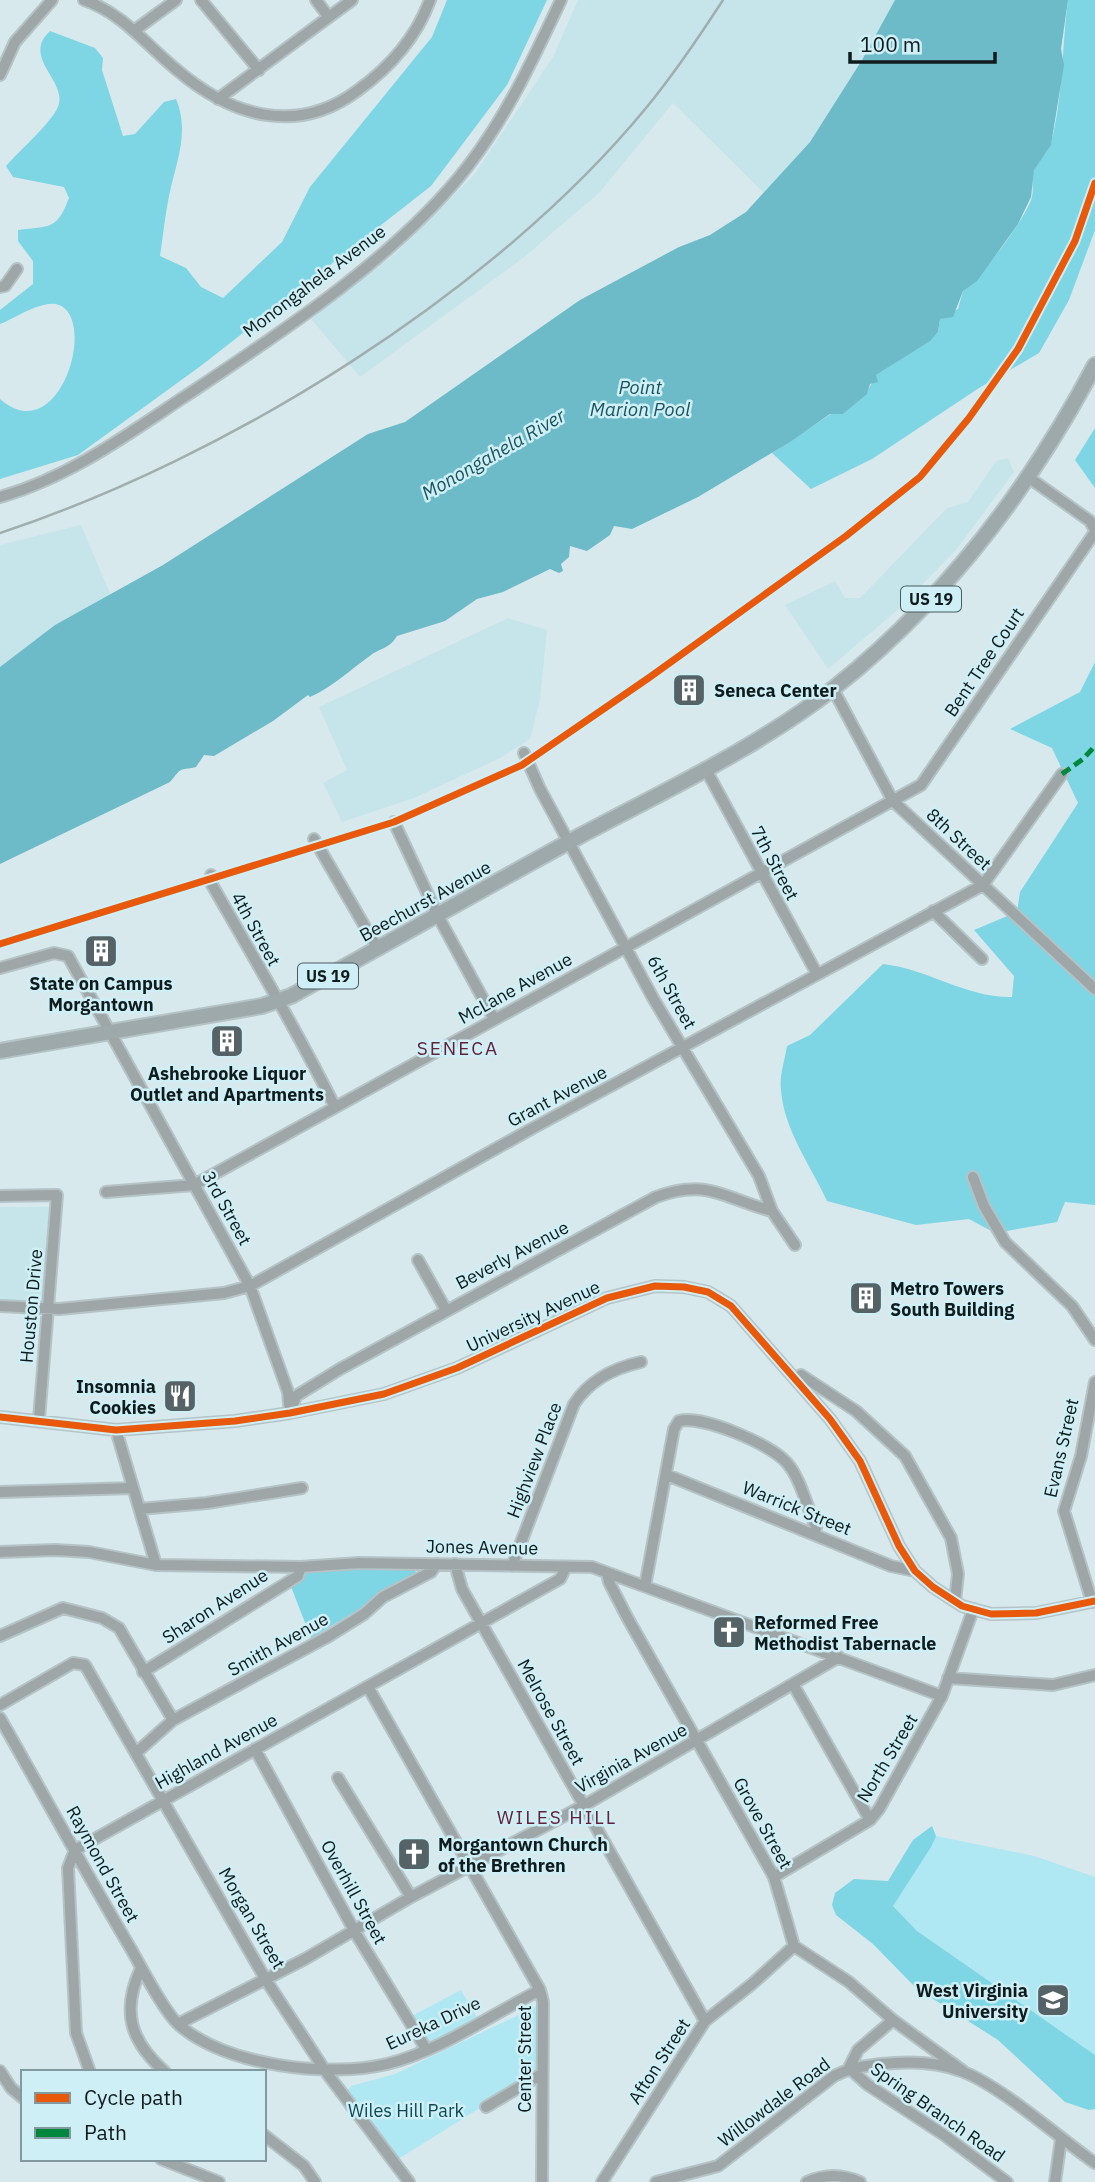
<svg xmlns="http://www.w3.org/2000/svg" width="1095" height="2182" viewBox="0 0 1095 2182" font-family="'IBM Plex Sans',sans-serif">
  <style>
    .built { fill: #c5e5eb }
    .green { fill: #afe7f2 }
    .forest { fill: #7ed5e4 }
    .water { fill: #6dbac8 }
    .lines { fill: none; stroke-linecap: round; stroke-linejoin: round }
    .minor-casing { stroke: #b5c3c6; stroke-width: 14 }
    .major-casing { stroke: #b5c3c6; stroke-width: 18 }
    .minor { stroke: #9ea6a7; stroke-width: 10 }
    .major { stroke: #9ea9ac; stroke-width: 14 }
    .rail { stroke: #a1adae; stroke-width: 2.5 }
    .quiet { stroke: #00873e; stroke-width: 5; stroke-dasharray: 10 5; stroke-linecap: butt }
    .cycleway-casing { stroke: #ceeff6; stroke-width: 11 }
    .cycleway { stroke: #e8590c; stroke-width: 7 }
    .labels { text-anchor: middle; dominant-baseline: central; stroke-width: 5; stroke-linejoin: round; paint-order: stroke }
    .shield { fill: #ceeff6; stroke: #485b5e; stroke-width: 2 }
    .shield-label { font-size: 16px; font-weight: bold; fill: #0f1b1d }
    .street-label { font-size: 18px; fill: #0f1b1d; stroke: #ceeff6 }
    .poi-label { font-size: 18px; font-weight: bold; fill: #0f1b1d; stroke: #ceeff6; text-anchor: start }
    .park-label { font-size: 18px; fill: #0c4953; stroke: #ceeff6 }
    .water-label { font-size: 19px; font-style: italic; fill: #1b545e; stroke: #ceeff6 }
    .neighbourhood-label { font-size: 19px; letter-spacing: 2px; fill: #642039; stroke: #ceeff6 }
  </style>
  <rect width="100%" height="100%" fill="#d7e9ed"/>
  <path class="built" d="M 578,0 L 895,0 L 862,60 L 810,142 L 764,193 L 673,103 L 599,193 L 523,258 L 360,377 L 311,319 L 396,253 L 473,176 L 553,57 Z
    M 1008,458 L 1014,472 L 956,550 L 894,613 L 828,669 L 785,605 L 835,581 L 845,598 L 860,598 L 947,508 L 968,502 L 996,461 Z
    M 81,525 L 111,596 L 55,625 L 0,667 L 0,545 Z
    M 508,618 L 547,630 L 540,700 L 530,739 L 500,758 L 414,798 L 342,822 L 323,783 L 347,770 L 319,707 Z
    M 0,1207 L 51,1207 L 46,1302 L 0,1301 Z"/>
  <path class="green" d="M 936,1836 L 1034,1856 L 1095,1877 L 1095,2055 L 917,1931 L 892,1905 Z
    M 461,1990 L 478,2019 L 428,2045 L 412,2016 Z
    M 537,2006 L 536,2073 L 395,2161 L 345,2093 L 351,2086 L 395,2074 Z"/>
  <path class="forest" d="M 447,0 L 547,0 L 507,85 L 431,186 L 202,365 L 78,455 L 0,479 L 0,399 C 60,452 100,314 56,304 C 40,301 15,318 0,324 L 0,310 L 33,284 L 33,261 L 18,241 L 18,230 C 50,226 57,230 69,198 L 64,187 L 13,177 L 6,166 C 20,150 47,127 57,109 C 71,82 20,59 50,31 L 95,48 L 103,58 L 102,70 L 123,136 L 135,134 L 164,102 L 176,99 C 190,133 176,162 169,196 C 165,216 163,236 160,256 L 186,268 L 201,287 L 223,298 L 282,242 L 310,187 L 432,37 Z
    M 1068,0 L 1095,0 L 1095,230 L 1069,300 L 1039,353 L 979,388 L 872,459 L 811,489 L 772,453 L 831,414 L 843,414 L 866,394 L 876,375 L 930,340 L 938,332 L 940,318 L 958,309 L 963,291 C 980,278 1026,219 1032,197 C 1034,188 1031,178 1034,170 C 1038,160 1048,153 1051,143 C 1063,99 1062,45 1068,0 Z
    M 1095,428 L 1095,488 L 1075,460 Z
    M 1095,662 L 1095,1205 L 1065,1202 L 1057,1222 L 995,1233 L 969,1219 L 916,1225 L 827,1201 C 810,1164 784,1130 781,1090 C 779,1076 785,1060 787,1046 L 810,1035 L 883,964 C 928,969 966,998 1012,997 L 1014,976 L 974,930 L 1017,912 L 1020,892 L 1078,803 L 1052,748 L 1010,729 L 1080,692 Z
    M 348,1567 L 411,1567 L 418,1574 L 311,1638 L 290,1584 L 303,1570 Z
    M 932,1826 L 936,1836 L 931,1847 L 893,1906 L 917,1931 L 1095,2055 L 1095,2109 L 1089,2110 L 1065,2102 L 998,2040 L 916,1988 L 873,1944 L 836,1915 L 832,1905 L 835,1893 L 854,1879 L 888,1881 L 913,1840 Z"/>
  <path class="water" d="M 895,0 L 1068,0 L 1061,49 L 1064,65 L 1051,145 L 1034,170 L 1031,197 L 1018,224 L 977,281 L 963,291 L 953,317 L 940,319 L 938,332 L 930,341 L 876,375 L 878,382 L 870,384 L 867,394 L 843,414 L 830,414 L 790,442 L 698,497 L 632,529 L 614,526 L 610,535 L 587,551 L 570,546 L 569,557 L 561,564 L 563,571 L 559,573 L 550,569 L 503,592 L 477,599 L 445,621 L 397,636 C 389,649 382,647 371,655 C 350,670 334,686 310,697 L 308,695 L 273,721 L 214,756 L 204,755 L 196,767 C 178,771 183,766 170,782 L 0,864 L 0,667 L 55,625 L 163,565 L 368,434 L 405,422 L 580,300 L 679,247 L 710,235 L 746,212 L 810,142 L 862,60 Z"/>
  <g class="lines">
    <g class="minor-casing">
      <path id="minor" d="M 84,0 C 124,14 145,44 177,70 C 231,116 296,136 357,91 C 389,68 416,38 430,0
        M 201,0 L 259,70
        M 316,0 L 328,16
        M 135,30 L 176,0
        M 0,75 L 15,42 L 52,0
        M 218,99 L 352,0
        M 0,287 L 5,286 L 17,269
        M 1028,477 L 1090,521 L 1095,530
        M 0,497 C 67,478 124,437 181,399 C 276,336 398,257 468,166 C 507,116 534,57 561,0
        M 833,689 L 893,801 L 1095,989
        M 524,753 L 540,789 L 653,998 L 759,1176 L 772,1211 L 795,1245
        M 705,768 L 817,974
        M 394,822 L 438,916 L 494,1019
        M 314,839 L 378,949
        M 211,875 L 211,883 C 254,958 297,1031 335,1107
        M 933,911 L 982,959
        M 0,968 L 54,953 L 68,956 L 250,1286 L 288,1392 L 290,1413
        M 973,1177 L 984,1206 L 1005,1242 L 1072,1306 L 1095,1340
        M 106,1192 L 194,1185 L 921,785 L 1095,532
        M 0,1196 L 57,1195 L 39,1419
        M 418,1260 L 446,1310
        M 0,1306 L 59,1309 L 224,1293 L 250,1286 L 533,1128 L 983,885 L 1062,774
        M 796,1378 L 801,1375 L 856,1411 L 905,1456 L 951,1538 L 958,1574 L 955,1601
        M 291,1411 L 296,1396 L 340,1369 L 656,1197 C 707,1178 723,1198 772,1211
        M 0,1417 L 116,1430 L 235,1421 L 290,1413 L 384,1394 L 457,1368 L 607,1298 L 655,1286 L 684,1287 L 708,1292 L 731,1306 L 830,1419 L 860,1461 L 899,1546 L 915,1571 L 933,1587 L 962,1606 L 991,1614 L 1036,1613 L 1095,1601
        M 116,1430 L 156,1565
        M 667,1475 L 891,1566 L 915,1571
        M 0,1492 L 133,1488
        M 140,1509 L 207,1503 L 302,1488
        M 0,1552 L 55,1550 L 89,1552 L 156,1565 L 301,1567 L 359,1563 L 592,1567 L 942,1696
        M 455,1564 L 462,1589 L 705,2021
        M 512,1566 L 574,1404 C 589,1381 614,1368 641,1362
        M 607,1573 L 609,1582 L 627,1617 L 774,1877 L 794,1946 L 849,1982 L 893,2020 L 963,2071
        M 645,1586 L 674,1429 L 679,1421 C 702,1415 771,1444 787,1463 C 801,1479 807,1508 816,1527 L 815,1534
        M 1092,1602 L 1064,1511 L 1081,1456 L 1095,1382
        M 0,1636 L 63,1608 L 102,1618 L 119,1628 L 173,1720
        M 143,1672 L 298,1576 L 301,1567
        M 948,1678 L 1053,1685 L 1095,1675
        M 794,1686 L 870,1820
        M 368,1687 L 540,1990 L 543,2002 L 542,2182
        M 0,1705 L 73,1663 L 85,1665 L 266,1980 L 326,2072 L 409,2182
        M 0,1718 C 44,1795 86,1873 131,1949 C 142,1968 164,2012 179,2025 C 227,2066 328,2078 387,2064 C 440,2051 491,2015 540,1990
        M 255,1749 L 355,1932 L 426,2049
        M 136,1753 L 173,1720 L 329,1636 L 364,1614 L 383,1597 L 431,1572 L 437,1564
        M 338,1778 L 411,1897
        M 774,1877 L 870,1820 L 879,1809 L 942,1696 L 973,1610
        M 141,1968 C 121,2011 130,2041 165,2072
        M 893,2020 L 858,2050 L 849,2068 L 868,2085 L 944,2135 L 1007,2182
        M 178,2024 L 305,1959 L 411,1897 L 583,1806 L 839,1657
        M 0,2071 L 11,2088 L 23,2098
        M 90,2072 L 76,2033 L 68,1868 L 75,1850 L 560,1579 L 566,1567
        M 486,2107 L 540,2075
        M 264,2135 L 304,2166 L 315,2182
        M 161,2159 L 219,2182
        M 602,2182 L 705,2021 L 752,1984 L 794,1946
        M 656,2182 L 718,2166 L 834,2076 C 850,2068 864,2066 881,2064 C 908,2061 935,2061 961,2071 C 1000,2085 1059,2138 1095,2163
        M 807,2182 C 826,2174 841,2174 860,2182
        M 1055,2182 L 1061,2139"/>
    </g>
    <g class="major-casing">
      <path id="major" d="M 0,1051 L 262,1006 L 291,996 C 387,944 482,889 578,837 C 664,791 757,748 834,688 C 944,601 1030,488 1095,365"/>
    </g>
    <use href="#minor" class="minor"/>
    <use href="#major" class="major"/>
    <path class="rail" d="M 0,533 C 227,458 493,294 646,108 C 674,74 699,37 723,0"/>
    <path class="quiet" d="M 1062,774 L 1083,759 L 1095,746"/>
    <g class="cycleway-casing">
      <path id="cycleway" d="M 0,944 L 394,822 L 522,765 L 650,677 L 846,536 L 920,477 L 969,418 L 1018,349 L 1075,241 L 1095,183
        M 0,1417 L 116,1430 L 235,1421 L 290,1413 L 384,1394 L 457,1368 L 607,1298 L 655,1286 L 684,1287 L 708,1292 L 731,1306 L 830,1419 L 860,1461 L 899,1546 L 915,1571 L 933,1587 L 962,1606 L 991,1614 L 1036,1613 L 1095,1601"/>
    </g>
    <use href="#cycleway" class="cycleway"/>
  </g>
  <defs>
    <g id="building-square" transform="scale(1.75)"><rect x="-9" y="-9" width="18" height="18" rx="4" fill="#556366" stroke="#ceeff6"/><path d="M-4-6H4V6H1V3H-1V6H-4ZM-2.5-4.3h1.7v1.8h-1.7ZM.8-4.3h1.7v1.8H.8ZM-2.5-1h1.7V.8h-1.7ZM.8-1h1.7V.8H.8Z" fill="#fff"/></g>
    <g id="restaurant-square" transform="scale(1.75)"><rect x="-9" y="-9" width="18" height="18" rx="4" fill="#556366" stroke="#ceeff6"/><path d="M-5-6h1v4h1v-4h1v4h1v-4h1v5L-1.5 .5V6h-2V.5L-5-1ZM5-6V6H3V1.5H1.5Q1.5-4 5-6Z" fill="#fff"/></g>
    <g id="church-square" transform="scale(1.75)"><rect x="-9" y="-9" width="18" height="18" rx="4" fill="#556366" stroke="#ceeff6"/><path d="M-1.2-6h2.4v3.5h3.3v2.4h-3.3V6h-2.4V-.1h-3.3v-2.4h3.3Z" fill="#fff"/></g>
    <g id="university-square" transform="scale(1.75)"><rect x="-9" y="-9" width="18" height="18" rx="4" fill="#556366" stroke="#ceeff6"/><path d="M0-5L7-2L0 1L-7-2ZM-4 1L0 2.5L4 1V4Q0 6-4 4Z" fill="#fff"/></g>
  </defs>
  <g fill-rule="evenodd">
    <use href="#building-square" x="689" y="690"/>
    <use href="#building-square" x="101" y="951"/>
    <use href="#building-square" x="227" y="1041"/>
    <use href="#building-square" x="866" y="1298"/>
    <use href="#restaurant-square" x="180" y="1396"/>
    <use href="#church-square" x="729" y="1632"/>
    <use href="#church-square" x="414" y="1854"/>
    <use href="#university-square" x="1053" y="2000"/>
  </g>
  <g class="labels">
    <g class="shield">
      <rect x="901" y="586.5" width="60" height="25" rx="5"/>
      <rect x="298" y="963.5" width="60" height="25" rx="5"/>
    </g>
    <g class="shield-label">
      <text x="931" y="599">US 19</text>
      <text x="328" y="976">US 19</text>
    </g>
    <g class="street-label">
      <text transform="translate(314 281) rotate(-37)">Monongahela Avenue</text>
      <text transform="translate(984 662) rotate(-56)">Bent Tree Court</text>
      <text transform="translate(959 839) rotate(43)">8th Street</text>
      <text transform="translate(775 863) rotate(62)">7th Street</text>
      <text transform="translate(425 901) rotate(-29)">Beechurst Avenue</text>
      <text transform="translate(256 929) rotate(61)">4th Street</text>
      <text transform="translate(515 988) rotate(-29)">McLane Avenue</text>
      <text transform="translate(672 992) rotate(61)">6th Street</text>
      <text transform="translate(557 1096) rotate(-28)">Grant Avenue</text>
      <text transform="translate(227 1208) rotate(61)">3rd Street</text>
      <text transform="translate(512 1255) rotate(-28)">Beverly Avenue</text>
      <text transform="translate(31 1306) rotate(-85)">Houston Drive</text>
      <text transform="translate(533 1316) rotate(-25)">University Avenue</text>
      <text transform="translate(1061 1448) rotate(-77)">Evans Street</text>
      <text transform="translate(534 1460) rotate(-69)">Highview Place</text>
      <text transform="translate(797 1508) rotate(22)">Warrick Street</text>
      <text transform="translate(482 1547) rotate(1)">Jones Avenue</text>
      <text transform="translate(215 1606) rotate(-33)">Sharon Avenue</text>
      <text transform="translate(278 1644) rotate(-29)">Smith Avenue</text>
      <text transform="translate(551 1712) rotate(61)">Melrose Street</text>
      <text transform="translate(216 1751) rotate(-29)">Highland Avenue</text>
      <text transform="translate(631 1758) rotate(-29)">Virginia Avenue</text>
      <text transform="translate(887 1758) rotate(-59)">North Street</text>
      <text transform="translate(763 1823) rotate(61)">Grove Street</text>
      <text transform="translate(103 1864) rotate(61)">Raymond Street</text>
      <text transform="translate(354 1892) rotate(61)">Overhill Street</text>
      <text transform="translate(252 1918) rotate(60)">Morgan Street</text>
      <text transform="translate(433 2023) rotate(-25)">Eureka Drive</text>
      <text transform="translate(524 2059) rotate(-90)">Center Street</text>
      <text transform="translate(659 2061) rotate(-57)">Afton Street</text>
      <text transform="translate(774 2102) rotate(-37)">Willowdale Road</text>
      <text transform="translate(938 2112) rotate(35)">Spring Branch Road</text>
    </g>
    <g class="poi-label">
      <text x="714" y="690">Seneca Center</text>
      <text x="101" y="983" text-anchor="middle">State on Campus<tspan x="101" dy="21">Morgantown</tspan></text>
      <text x="227" y="1073" text-anchor="middle">Ashebrooke Liquor<tspan x="227" dy="21">Outlet and Apartments</tspan></text>
      <text x="890" y="1288">Metro Towers<tspan x="890" dy="21">South Building</tspan></text>
      <text x="156" y="1386" text-anchor="end">Insomnia<tspan x="156" dy="21">Cookies</tspan></text>
      <text x="754" y="1622">Reformed Free<tspan x="754" dy="21">Methodist Tabernacle</tspan></text>
      <text x="438" y="1844">Morgantown Church<tspan x="438" dy="21">of the Brethren</tspan></text>
      <text x="1028" y="1990" text-anchor="end">West Virginia<tspan x="1028" dy="21">University</tspan></text>
    </g>
    <g class="park-label">
      <text x="406" y="2110">Wiles Hill Park</text>
    </g>
    <g class="water-label">
      <text x="640" y="387">Point<tspan x="640" dy="22">Marion Pool</tspan></text>
      <text transform="translate(493 454) rotate(-30)">Monongahela River</text>
    </g>
    <g class="neighbourhood-label">
      <text x="458" y="1048">SENECA</text>
      <text x="557" y="1817">WILES HILL</text>
    </g>
  </g>
  <rect x="21" y="2070" width="245" height="91" fill="#ceeff6" stroke="#829a9f" stroke-width="2"/>
  <rect x="35" y="2093" width="35" height="10" fill="#e8590c" stroke="#829a9f" stroke-width="2"/>
  <text x="84" y="2105" font-size="21" fill="#0f1b1d">Cycle path</text>
  <rect x="35" y="2128" width="35" height="10" fill="#00873e" stroke="#829a9f" stroke-width="2"/>
  <text x="84" y="2140" font-size="21" fill="#0f1b1d">Path</text>
  <path d="M850 52v10h145v-10" fill="none" stroke="#0f1b1d" stroke-width="3.5"/>
  <text x="860" y="52" font-size="21" fill="#0f1b1d" stroke="#ceeff6" stroke-width="5" paint-order="stroke">100 m</text>
</svg>
